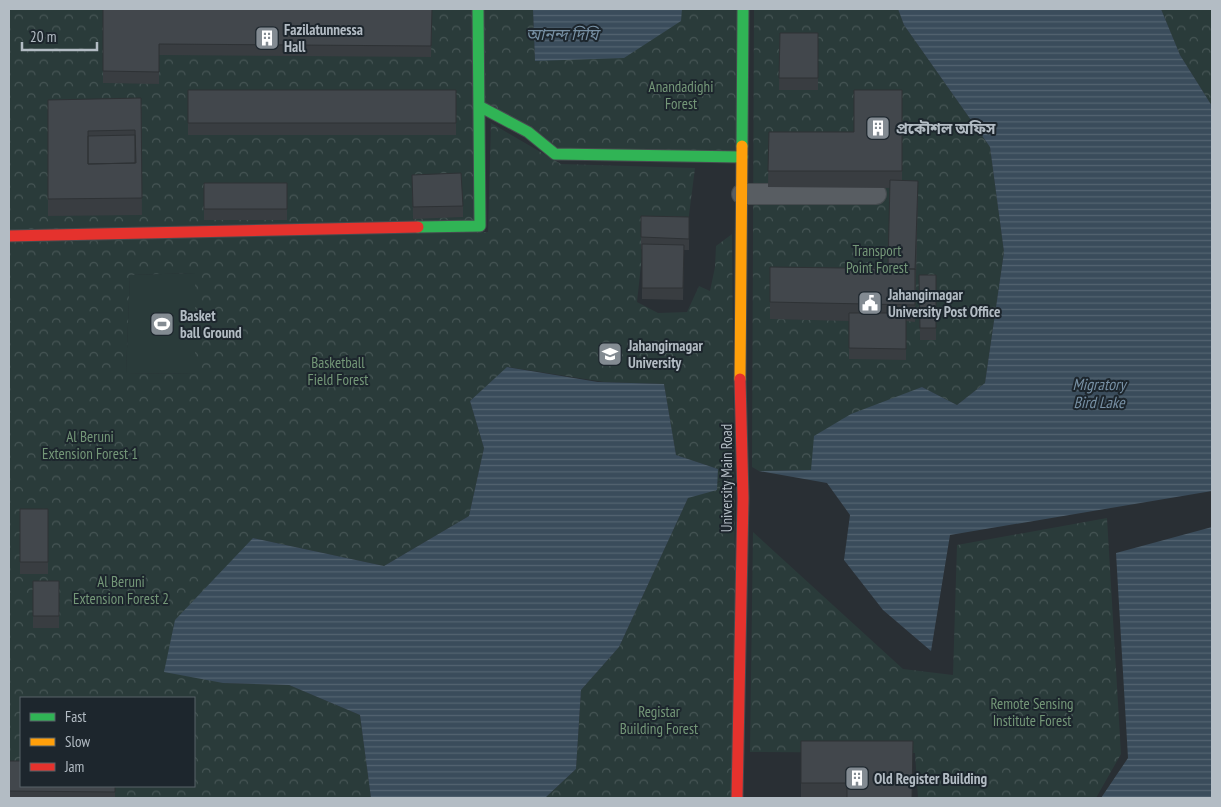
<svg xmlns="http://www.w3.org/2000/svg" width="1221" height="807" viewBox="0 0 1221 807" font-family="'PT Sans Narrow','Noto Sans Bengali',sans-serif">
  <style>
    .grass { fill: #2a3b3a }
    .forest { fill: url(#forest-crowns); fill-rule: evenodd }
    .water { fill: url(#water-rules) }
    .lines { fill: none; stroke-linecap: round; stroke-linejoin: round }
    .street-casing { stroke: #464b4f; stroke-width: 22 }
    .fast-casing { stroke: #464b4f; stroke-width: 13 }
    .slow-casing { stroke: #464b4f; stroke-width: 13 }
    .jam-casing { stroke: #464b4f; stroke-width: 13 }
    .street { stroke: #585d62; stroke-width: 20 }
    .fast { stroke: #30b455; stroke-width: 11 }
    .slow { stroke: #ff9f0a; stroke-width: 11 }
    .jam { stroke: #e5322d; stroke-width: 11 }
    .wall { fill: #393d41 }
    .building { fill: #42474c; stroke: #2e3235; fill-rule: evenodd }
    .labels { text-anchor: middle; dominant-baseline: central; stroke-width: 4; stroke-linejoin: round; paint-order: stroke }
    .poi-label { font-size: 15px; font-weight: bold; fill: #b3bcc4; stroke: #1d262d; text-anchor: start }
    .park-label { font-size: 15px; fill: #749778; stroke: #1d262d }
    .street-label { font-size: 15px; fill: #b3bcc4; stroke: #1d262d }
    .water-label { font-size: 16px; font-style: italic; fill: #7790a4; stroke: #1d262d }
  </style>
  <defs>
    <pattern id="forest-crowns" width="20" height="18" patternUnits="userSpaceOnUse" patternTransform="scale(1.25)"><rect width="20" height="18" fill="#2a3b3a"/><path d="M2 6a3 3 0 1 1 6 0M12 15a3 3 0 1 1 6 0" fill="none" stroke="#465555"/></pattern>
    <pattern id="water-rules" width="6" height="5" patternUnits="userSpaceOnUse" patternTransform="scale(1.25)"><rect width="6" height="5" fill="#3a4c5b"/><path d="M0 2.5h6" fill="none" stroke="#546471"/></pattern>
  </defs>
  <rect width="100%" height="100%" fill="#292f34"/>
  <path class="grass" d="M 195,273 L 195,374 L 126,373 L 130,275 Z"/>
  <path class="forest" d="M 9,9 L 533,9 L 535,61 L 682,9 L 743,9 L 742,157 L 555,154 L 479,106 L 480,226 L 9,233 Z
    M 754,9 L 898,9 L 904,25 L 990,147 L 1004,252 L 985,383 L 957,405 L 922,387 L 811,470 L 759,471 L 752,467 Z
    M 1161,9 L 1212,9 L 1212,106 L 1180,55 Z
    M 491,123 L 561,164 L 695,168 L 689,215 L 689,229 L 641,228 L 642,256 L 637,302 L 658,313 L 687,312 L 699,286 L 710,291 L 715,267 L 716,246 L 732,234 L 737,798 L 545,798 L 576,769 L 581,690 L 619,647 L 688,498 L 723,480 L 717,482 L 718,469 L 676,455 L 664,384 L 604,382 L 508,367 L 470,401 L 484,448 L 469,516 L 384,566 L 253,538 L 223,683 L 289,685 L 360,715 L 371,798 L 115,798 L 115,786 L 194,786 L 194,698 L 21,698 L 21,778 L 9,778 L 9,236 L 488,232 ZM 195,273 L 195,374 L 126,373 L 130,275 Z
    M 1107,518 L 1121,754 L 1096,798 L 918,798 L 915,753 L 750,752 L 753,532 L 903,669 L 953,675 L 957,545 Z"/>
  <path class="water" d="M 533,9 L 682,9 L 681,21 L 624,58 L 535,61 Z
    M 898,9 L 1161,9 L 1180,55 L 1212,106 L 1212,491 L 950,535 L 931,651 L 883,610 L 844,560 L 850,515 L 827,483 L 759,471 L 811,470 L 814,436 L 851,414 L 922,387 L 957,405 L 985,383 L 1004,252 L 990,147 L 904,25 Z
    M 507,367 L 598,382 L 664,384 L 676,455 L 718,469 L 717,490 L 688,498 L 619,647 L 581,690 L 576,769 L 545,798 L 371,798 L 360,715 L 289,685 L 223,683 L 164,672 L 175,620 L 253,538 L 384,566 L 469,516 L 484,448 L 470,401 Z
    M 1212,527 L 1212,798 L 1101,798 L 1128,758 L 1116,553 Z"/>
  <g class="lines">
    <g class="street-casing">
      <path id="street" d="M 742,194 L 876,194"/>
    </g>
    <g class="fast-casing">
      <path id="fast" d="M 479,106 L 528,132 L 555,154 L 742,157
        M 742,146 L 743,9
        M 418,227 L 480,226 L 478,9"/>
    </g>
    <g class="slow-casing">
      <path id="slow" d="M 740,379 L 742,146"/>
    </g>
    <g class="jam-casing">
      <path id="jam" d="M 9,236 L 418,227
        M 737,798 L 743,498 L 740,379"/>
    </g>
    <use href="#street" class="street"/>
    <use href="#fast" class="fast"/>
    <use href="#slow" class="slow"/>
    <use href="#jam" class="jam"/>
  </g>
  <path class="wall" d="M 103,9 L 432,9 L 431,57 L 159,55 L 159,84 L 103,83 Z
    M 780,33 L 818,33 L 818,90 L 779,90 Z
    M 188,90 L 456,90 L 456,135 L 188,135 Z
    M 902,90 L 902,181 L 918,193 L 915,322 L 906,321 L 906,360 L 849,359 L 849,321 L 770,319 L 770,267 L 888,269 L 890,188 L 768,187 L 769,132 L 854,132 Z
    M 141,98 L 142,215 L 48,216 L 48,100 Z
    M 412,175 L 463,206 L 463,217 L 413,219 Z
    M 204,183 L 287,183 L 287,220 L 204,220 Z
    M 641,216 L 689,217 L 689,250 L 684,250 L 683,300 L 642,299 L 642,249 L 641,249 Z
    M 919,275 L 936,275 L 936,340 L 920,340 Z
    M 20,509 L 48,509 L 48,574 L 20,574 Z
    M 33,581 L 59,581 L 59,628 L 33,628 Z
    M 801,741 L 913,798 L 801,798 Z
    M 9,761 L 115,786 L 115,798 L 9,798 Z"/>
  <path class="building" d="M 103,9 L 432,9 L 431,46 L 159,44 L 159,72 L 103,71 Z
    M 780,33 L 818,33 L 818,78 L 779,78 Z
    M 188,90 L 456,90 L 456,123 L 188,123 Z
    M 854,90 L 902,90 L 902,171 L 768,171 L 769,132 L 854,132 Z
    M 141,98 L 142,198 L 48,199 L 48,100 ZM 135,130 L 136,163 L 88,164 L 88,131 Z
    M 135,135 L 135,163 L 88,164 L 88,136 Z
    M 461,173 L 463,206 L 413,207 L 412,175 Z
    M 890,180 L 918,181 L 915,270 L 915,269 L 888,269 Z
    M 204,183 L 287,183 L 287,209 L 204,209 Z
    M 641,216 L 689,217 L 689,239 L 641,237 Z
    M 642,244 L 684,245 L 683,288 L 642,288 Z
    M 770,267 L 915,269 L 915,305 L 770,302 Z
    M 919,275 L 936,275 L 936,328 L 920,328 Z
    M 849,313 L 906,313 L 906,349 L 849,348 Z
    M 20,509 L 48,509 L 48,562 L 20,562 Z
    M 33,581 L 59,581 L 59,616 L 33,616 Z
    M 801,741 L 913,741 L 912,798 L 847,798 L 847,783 L 801,783 Z
    M 9,761 L 21,761 L 21,786 L 115,786 L 115,792 L 9,791 Z"/>
  <defs>
    <g id="building-square" transform="scale(1.25)"><rect x="-9" y="-9" width="18" height="18" rx="4" fill="#838b92" stroke="#1d262d"/><path d="M-4-6H4V6H1V3H-1V6H-4ZM-2.5-4.3h1.7v1.8h-1.7ZM.8-4.3h1.7v1.8H.8ZM-2.5-1h1.7V.8h-1.7ZM.8-1h1.7V.8H.8Z" fill="#fff"/></g>
    <g id="civic-square" transform="scale(1.25)"><rect x="-9" y="-9" width="18" height="18" rx="4" fill="#838b92" stroke="#1d262d"/><path d="M-.6-6.5H3V-4.5H.6V-3L4-1V1h2V6H-6V1h2V-1L-.6-3ZM-1.2 2.5V6h2.4V2.5Z" fill="#fff"/></g>
    <g id="stadium-square" transform="scale(1.25)"><rect x="-9" y="-9" width="18" height="18" rx="4" fill="#838b92" stroke="#1d262d"/><path d="M0-5a6.5 5 0 1 0 0 10a6.5 5 0 1 0 0-10ZM-3.5-1.8h7v3.6h-7Z" fill="#fff"/></g>
    <g id="university-square" transform="scale(1.25)"><rect x="-9" y="-9" width="18" height="18" rx="4" fill="#838b92" stroke="#1d262d"/><path d="M0-5L7-2L0 1L-7-2ZM-4 1L0 2.5L4 1V4Q0 6-4 4Z" fill="#fff"/></g>
  </defs>
  <g fill-rule="evenodd">
    <use href="#building-square" x="267" y="38"/>
    <use href="#building-square" x="878" y="128"/>
    <use href="#civic-square" x="870" y="303"/>
    <use href="#stadium-square" x="162" y="324"/>
    <use href="#university-square" x="610" y="354"/>
    <use href="#building-square" x="857" y="778"/>
  </g>
  <g class="labels">
    <g class="poi-label">
      <text x="284" y="29">Fazilatunnessa<tspan x="284" dy="17">Hall</tspan></text>
      <text x="896" y="128">প্রকৌশল অফিস</text>
      <text x="888" y="294">Jahangirnagar<tspan x="888" dy="17">University Post Office</tspan></text>
      <text x="180" y="315">Basket<tspan x="180" dy="17">ball Ground</tspan></text>
      <text x="628" y="345">Jahangirnagar<tspan x="628" dy="17">University</tspan></text>
      <text x="874" y="778">Old Register Building</text>
    </g>
    <g class="park-label">
      <text x="681" y="86">Anandadighi<tspan x="681" dy="17">Forest</tspan></text>
      <text x="877" y="250">Transport<tspan x="877" dy="17">Point Forest</tspan></text>
      <text x="338" y="362">Basketball<tspan x="338" dy="17">Field Forest</tspan></text>
      <text x="90" y="436">Al Beruni<tspan x="90" dy="17">Extension Forest 1</tspan></text>
      <text x="121" y="581">Al Beruni<tspan x="121" dy="17">Extension Forest 2</tspan></text>
      <text x="1032" y="703">Remote Sensing<tspan x="1032" dy="17">Institute Forest</tspan></text>
      <text x="659" y="711">Registar<tspan x="659" dy="17">Building Forest</tspan></text>
    </g>
    <g class="street-label">
      <text transform="translate(726 478) rotate(-90)">University Main Road</text>
    </g>
    <g class="water-label">
      <text x="562" y="34">আনন্দ দিঘি</text>
      <text x="1099" y="384">Migratory<tspan x="1099" dy="18">Bird Lake</tspan></text>
    </g>
  </g>
  <rect width="1221" height="807" fill="none" stroke="#b3bcc4" stroke-width="20"/>
  <rect x="20" y="697" width="175" height="90" fill="#1d262d" stroke="#596269"/>
  <rect x="30" y="713" width="25" height="8" fill="#30b455" stroke="#596269"/>
  <text x="65" y="722" font-size="15" fill="#b3bcc4">Fast</text>
  <rect x="30" y="738" width="25" height="8" fill="#ff9f0a" stroke="#596269"/>
  <text x="65" y="747" font-size="15" fill="#b3bcc4">Slow</text>
  <rect x="30" y="763" width="25" height="8" fill="#e5322d" stroke="#596269"/>
  <text x="65" y="772" font-size="15" fill="#b3bcc4">Jam</text>
  <path d="M22 42v8h75v-8" fill="none" stroke="#b3bcc4" stroke-width="2.5"/>
  <text x="30" y="42" font-size="15" fill="#b3bcc4" stroke="#1d262d" stroke-width="4" paint-order="stroke">20 m</text>
</svg>
